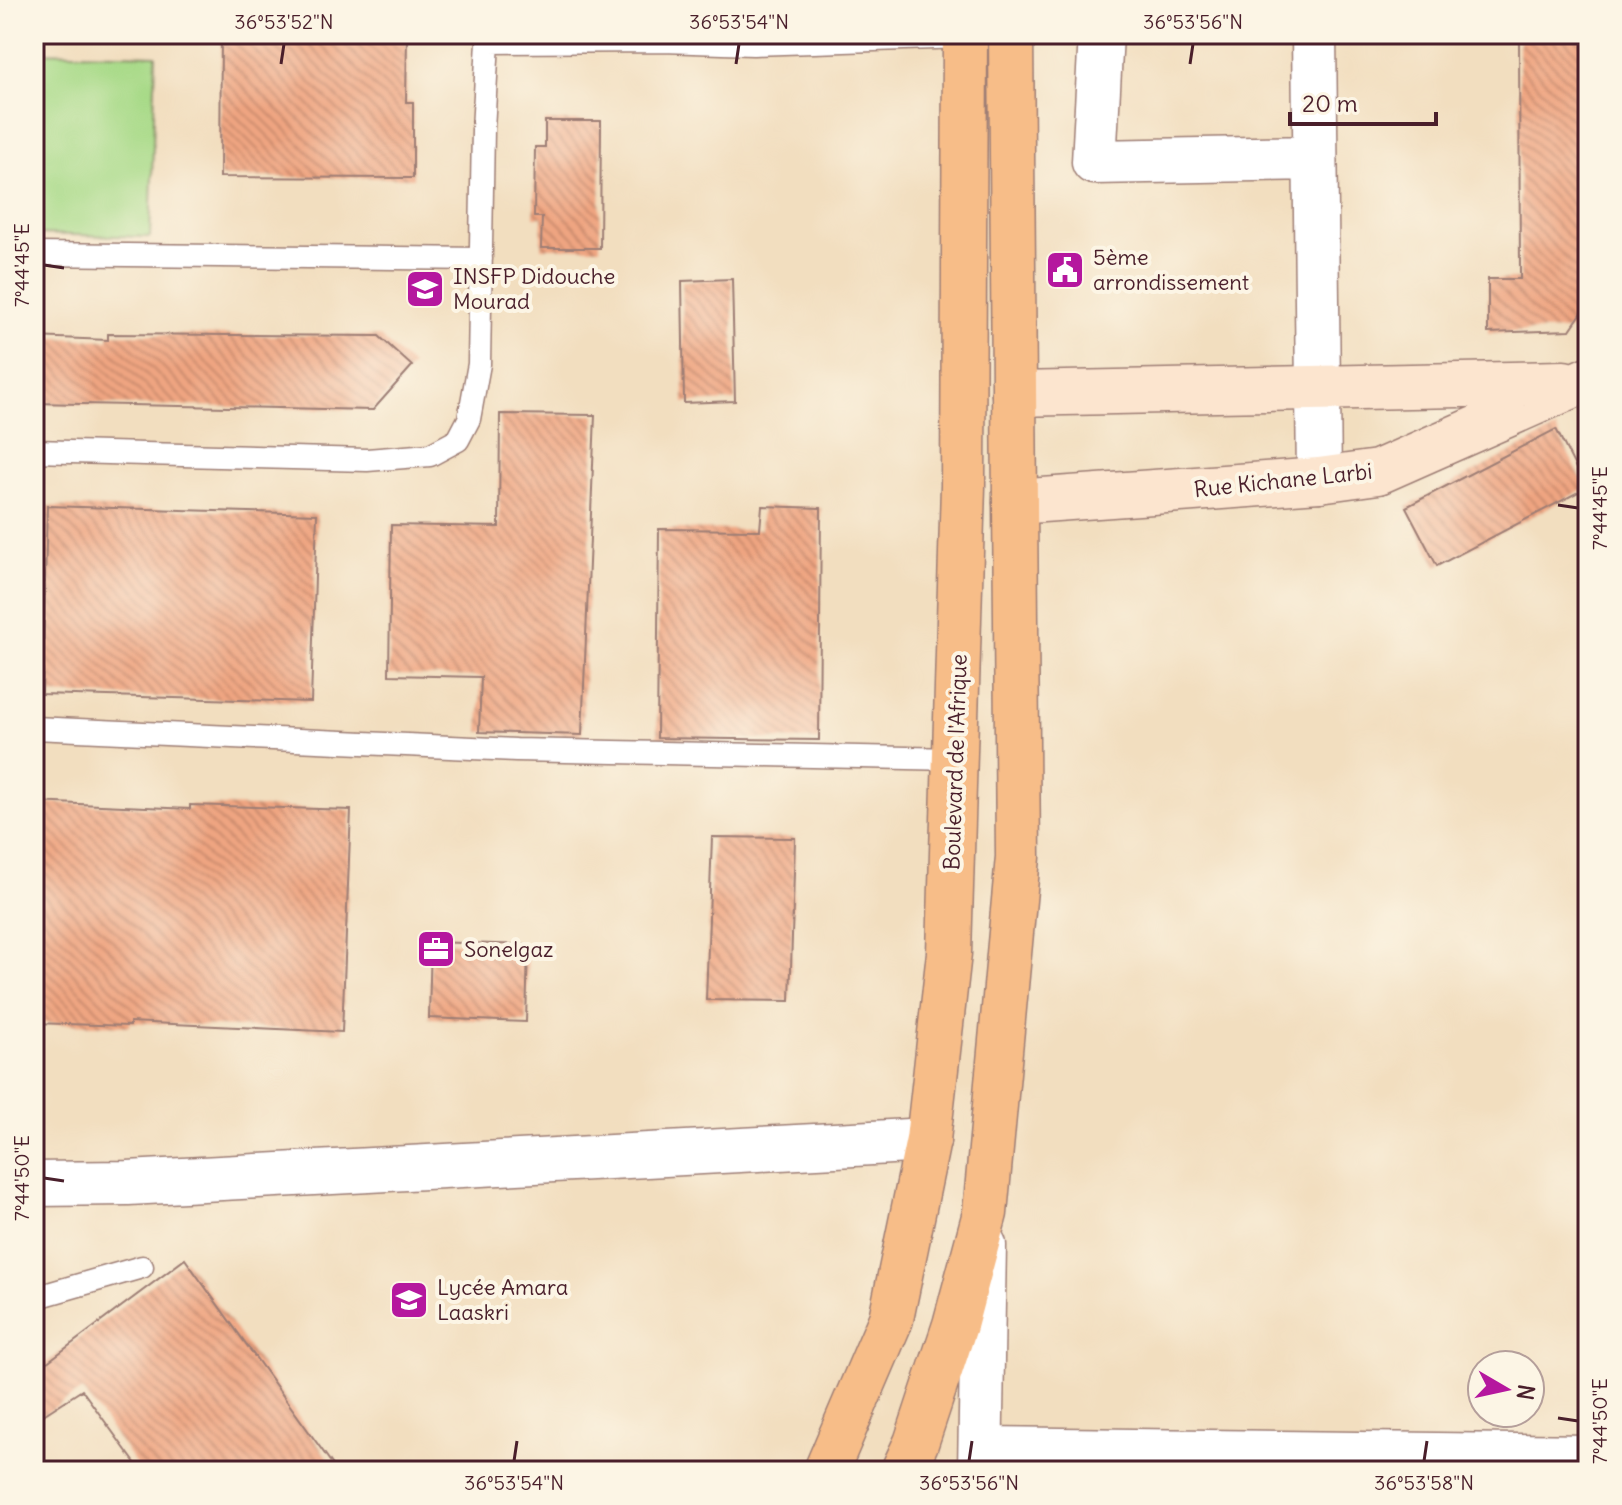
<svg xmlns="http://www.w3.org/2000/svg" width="1622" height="1505" viewBox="0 0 1622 1505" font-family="Delius,sans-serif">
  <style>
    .park { fill: #a8da88; stroke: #797c5a; stroke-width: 2 }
    .building { fill: url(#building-back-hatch) }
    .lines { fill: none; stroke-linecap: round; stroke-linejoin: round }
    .lane-casing { stroke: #9e7e75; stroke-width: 25 }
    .street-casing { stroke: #9e7e75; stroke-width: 47 }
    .secondary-casing { stroke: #9e7e75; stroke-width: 47 }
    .primary-casing { stroke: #9e7e75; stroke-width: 47 }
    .lane { stroke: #fff; stroke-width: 22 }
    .street { stroke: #fff; stroke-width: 44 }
    .secondary { stroke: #fce5cf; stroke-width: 44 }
    .primary { stroke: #f7bd88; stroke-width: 44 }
    .ticks { fill: none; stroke: #4a1f2b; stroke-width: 3 }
    .labels { text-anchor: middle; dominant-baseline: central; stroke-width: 8; stroke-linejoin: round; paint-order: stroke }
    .poi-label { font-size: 22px; fill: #4a1f2b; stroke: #fcf5e5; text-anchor: start }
    .street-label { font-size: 22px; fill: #4a1f2b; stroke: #fcf5e5 }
    .neatline { fill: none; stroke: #4a1f2b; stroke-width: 3 }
    .ticks-label { font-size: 20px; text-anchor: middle; fill: #4a1f2b }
  </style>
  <defs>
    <pattern id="building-back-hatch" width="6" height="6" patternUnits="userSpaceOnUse" patternTransform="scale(2)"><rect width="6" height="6" fill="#efa581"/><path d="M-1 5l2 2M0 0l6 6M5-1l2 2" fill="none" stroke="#c4866a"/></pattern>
  </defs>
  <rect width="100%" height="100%" fill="#fcf5e5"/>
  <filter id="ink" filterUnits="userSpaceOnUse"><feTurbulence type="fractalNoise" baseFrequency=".0125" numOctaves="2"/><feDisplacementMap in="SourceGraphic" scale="16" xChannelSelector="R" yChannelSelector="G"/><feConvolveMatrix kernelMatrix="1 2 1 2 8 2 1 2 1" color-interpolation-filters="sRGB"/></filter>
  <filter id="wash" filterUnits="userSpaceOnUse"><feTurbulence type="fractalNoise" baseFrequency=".006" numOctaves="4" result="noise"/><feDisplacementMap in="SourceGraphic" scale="32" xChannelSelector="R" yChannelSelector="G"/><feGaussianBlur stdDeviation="1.8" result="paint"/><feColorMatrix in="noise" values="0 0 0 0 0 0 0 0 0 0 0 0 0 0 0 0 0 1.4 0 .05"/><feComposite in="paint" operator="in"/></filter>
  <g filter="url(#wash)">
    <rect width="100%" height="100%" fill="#f2debf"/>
    <path class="park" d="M 34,52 L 156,55 L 150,237 L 34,234 Z"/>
    <g id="blocks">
      <path class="building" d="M 221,34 L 407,34 L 406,102 L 413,102 L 413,178 L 220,177 Z
        M 1519,34 L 1583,34 L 1585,308 L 1570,330 L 1488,333 L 1488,279 L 1520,279 Z
        M 545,121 L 601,121 L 600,248 L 541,248 L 542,217 L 534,217 L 535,147 L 545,147 Z
        M 732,279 L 735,401 L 684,403 L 682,281 Z
        M 108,334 L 379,336 L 412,366 L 373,410 L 34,403 L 34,337 L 108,340 Z
        M 500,414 L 595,415 L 582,735 L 479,732 L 481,677 L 389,675 L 391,525 L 499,527 Z
        M 1556,429 L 1586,488 L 1437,566 L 1406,507 Z
        M 47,506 L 317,514 L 311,702 L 42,694 Z
        M 762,506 L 821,508 L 819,740 L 657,738 L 659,529 L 760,530 Z
        M 34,802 L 190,809 L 190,805 L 351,810 L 342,1032 L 130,1022 L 130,1026 L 34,1023 Z
        M 712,837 L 795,838 L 790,1001 L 706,1000 Z
        M 431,942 L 528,945 L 526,1022 L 429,1018 Z
        M 185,1259 L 337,1471 L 141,1471 L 82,1390 L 34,1421 L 34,1372 Z"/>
    </g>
  </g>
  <g filter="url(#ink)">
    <use href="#blocks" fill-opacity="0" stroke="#9e7e75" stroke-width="2"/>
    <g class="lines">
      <g class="lane-casing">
        <path id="lane" d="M 34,254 L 481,259
          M 34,451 L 367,460 L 430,455 L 458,440 L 469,419 L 479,364 L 483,129 L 488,42 L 663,41 L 753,44 L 965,37
          M 34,728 L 516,750 L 955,759
          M 34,1298 L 142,1267"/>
      </g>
      <g class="street-casing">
        <path id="street" d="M 1101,34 L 1094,162 L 1315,158
          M 1314,34 L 1319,480
          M 34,1184 L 128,1183 L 928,1140
          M 982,1449 L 1588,1457
          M 980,1471 L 984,1245"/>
      </g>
      <g class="secondary-casing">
        <path id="secondary" d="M 1014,394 L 1564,383
          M 1015,502 L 1319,480 L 1378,472 L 1588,379"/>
      </g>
      <g class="primary-casing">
        <path id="primary" d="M 826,1471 L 891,1319 L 928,1140 L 949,953 L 963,486 L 965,34
          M 903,1471 L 916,1443 L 955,1325 L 985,1213 L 1018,857 L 1011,34"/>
      </g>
      <use href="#lane" class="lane"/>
      <use href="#street" class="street"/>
      <use href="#secondary" class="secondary"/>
      <use href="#primary" class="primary"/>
    </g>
  </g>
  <path class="ticks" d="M 281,64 L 284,44M 736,64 L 739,44M 1190,64 L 1193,44M 44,265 L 64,268M 1558,505 L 1578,508M 44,1178 L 64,1181M 1558,1418 L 1578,1421M 514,1461 L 517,1441M 969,1461 L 972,1441M 1424,1461 L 1427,1441"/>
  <defs>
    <g id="civic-square" transform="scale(2)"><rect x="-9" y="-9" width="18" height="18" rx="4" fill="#b5179e" stroke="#fcf5e5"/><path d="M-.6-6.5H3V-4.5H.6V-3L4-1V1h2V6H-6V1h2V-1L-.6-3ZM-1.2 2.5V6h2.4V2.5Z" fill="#fff"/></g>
    <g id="university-square" transform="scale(2)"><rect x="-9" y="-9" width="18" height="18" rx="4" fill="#b5179e" stroke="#fcf5e5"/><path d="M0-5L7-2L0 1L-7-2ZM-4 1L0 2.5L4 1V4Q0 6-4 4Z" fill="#fff"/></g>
    <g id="office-square" transform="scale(2)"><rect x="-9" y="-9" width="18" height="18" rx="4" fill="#b5179e" stroke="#fcf5e5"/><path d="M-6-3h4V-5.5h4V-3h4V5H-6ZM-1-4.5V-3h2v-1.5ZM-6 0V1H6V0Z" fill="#fff"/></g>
    <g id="school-square" transform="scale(2)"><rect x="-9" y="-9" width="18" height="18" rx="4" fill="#b5179e" stroke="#fcf5e5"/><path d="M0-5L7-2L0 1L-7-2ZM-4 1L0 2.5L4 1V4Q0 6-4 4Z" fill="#fff"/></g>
  </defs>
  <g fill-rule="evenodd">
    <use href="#civic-square" x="1065" y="270"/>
    <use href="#university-square" x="425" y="289"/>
    <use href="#office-square" x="436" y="949"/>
    <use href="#school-square" x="409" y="1300"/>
  </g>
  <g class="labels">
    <g class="poi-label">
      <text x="1093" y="257">5ème<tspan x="1093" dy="25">arrondissement</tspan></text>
      <text x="453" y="276">INSFP Didouche<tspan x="453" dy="25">Mourad</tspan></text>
      <text x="464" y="949">Sonelgaz</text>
      <text x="437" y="1287">Lycée Amara<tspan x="437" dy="25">Laaskri</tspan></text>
    </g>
    <g class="street-label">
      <text transform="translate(1283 480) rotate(-6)">Rue Kichane Larbi</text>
      <text transform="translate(955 762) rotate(-88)">Boulevard de l'Afrique</text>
    </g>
  </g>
  <rect width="1622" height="1505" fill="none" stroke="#fcf5e5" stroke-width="88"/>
  <g transform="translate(1506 1389) rotate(99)"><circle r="38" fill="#fcf5e5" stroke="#b59f9b" stroke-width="2"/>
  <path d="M0-6L14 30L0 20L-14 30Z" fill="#b5179e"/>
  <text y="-12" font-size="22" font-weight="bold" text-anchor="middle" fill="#4a1f2b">N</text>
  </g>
  <path d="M1290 112v12h146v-12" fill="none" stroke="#4a1f2b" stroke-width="4"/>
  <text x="1302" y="112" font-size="24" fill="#4a1f2b" stroke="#fcf5e5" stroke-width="6" paint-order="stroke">20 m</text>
  <rect x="44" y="44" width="1534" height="1417" class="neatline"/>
  <g class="ticks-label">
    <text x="284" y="29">36°53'52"N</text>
    <text x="739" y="29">36°53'54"N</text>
    <text x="1193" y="29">36°53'56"N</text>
    <text transform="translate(22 265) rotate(-90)" y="7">7°44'45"E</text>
    <text transform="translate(1600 508) rotate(-90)" y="7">7°44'45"E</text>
    <text transform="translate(22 1178) rotate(-90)" y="7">7°44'50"E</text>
    <text transform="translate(1600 1421) rotate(-90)" y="7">7°44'50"E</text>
    <text x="514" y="1490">36°53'54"N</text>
    <text x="969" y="1490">36°53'56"N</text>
    <text x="1424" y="1490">36°53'58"N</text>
  </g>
</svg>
